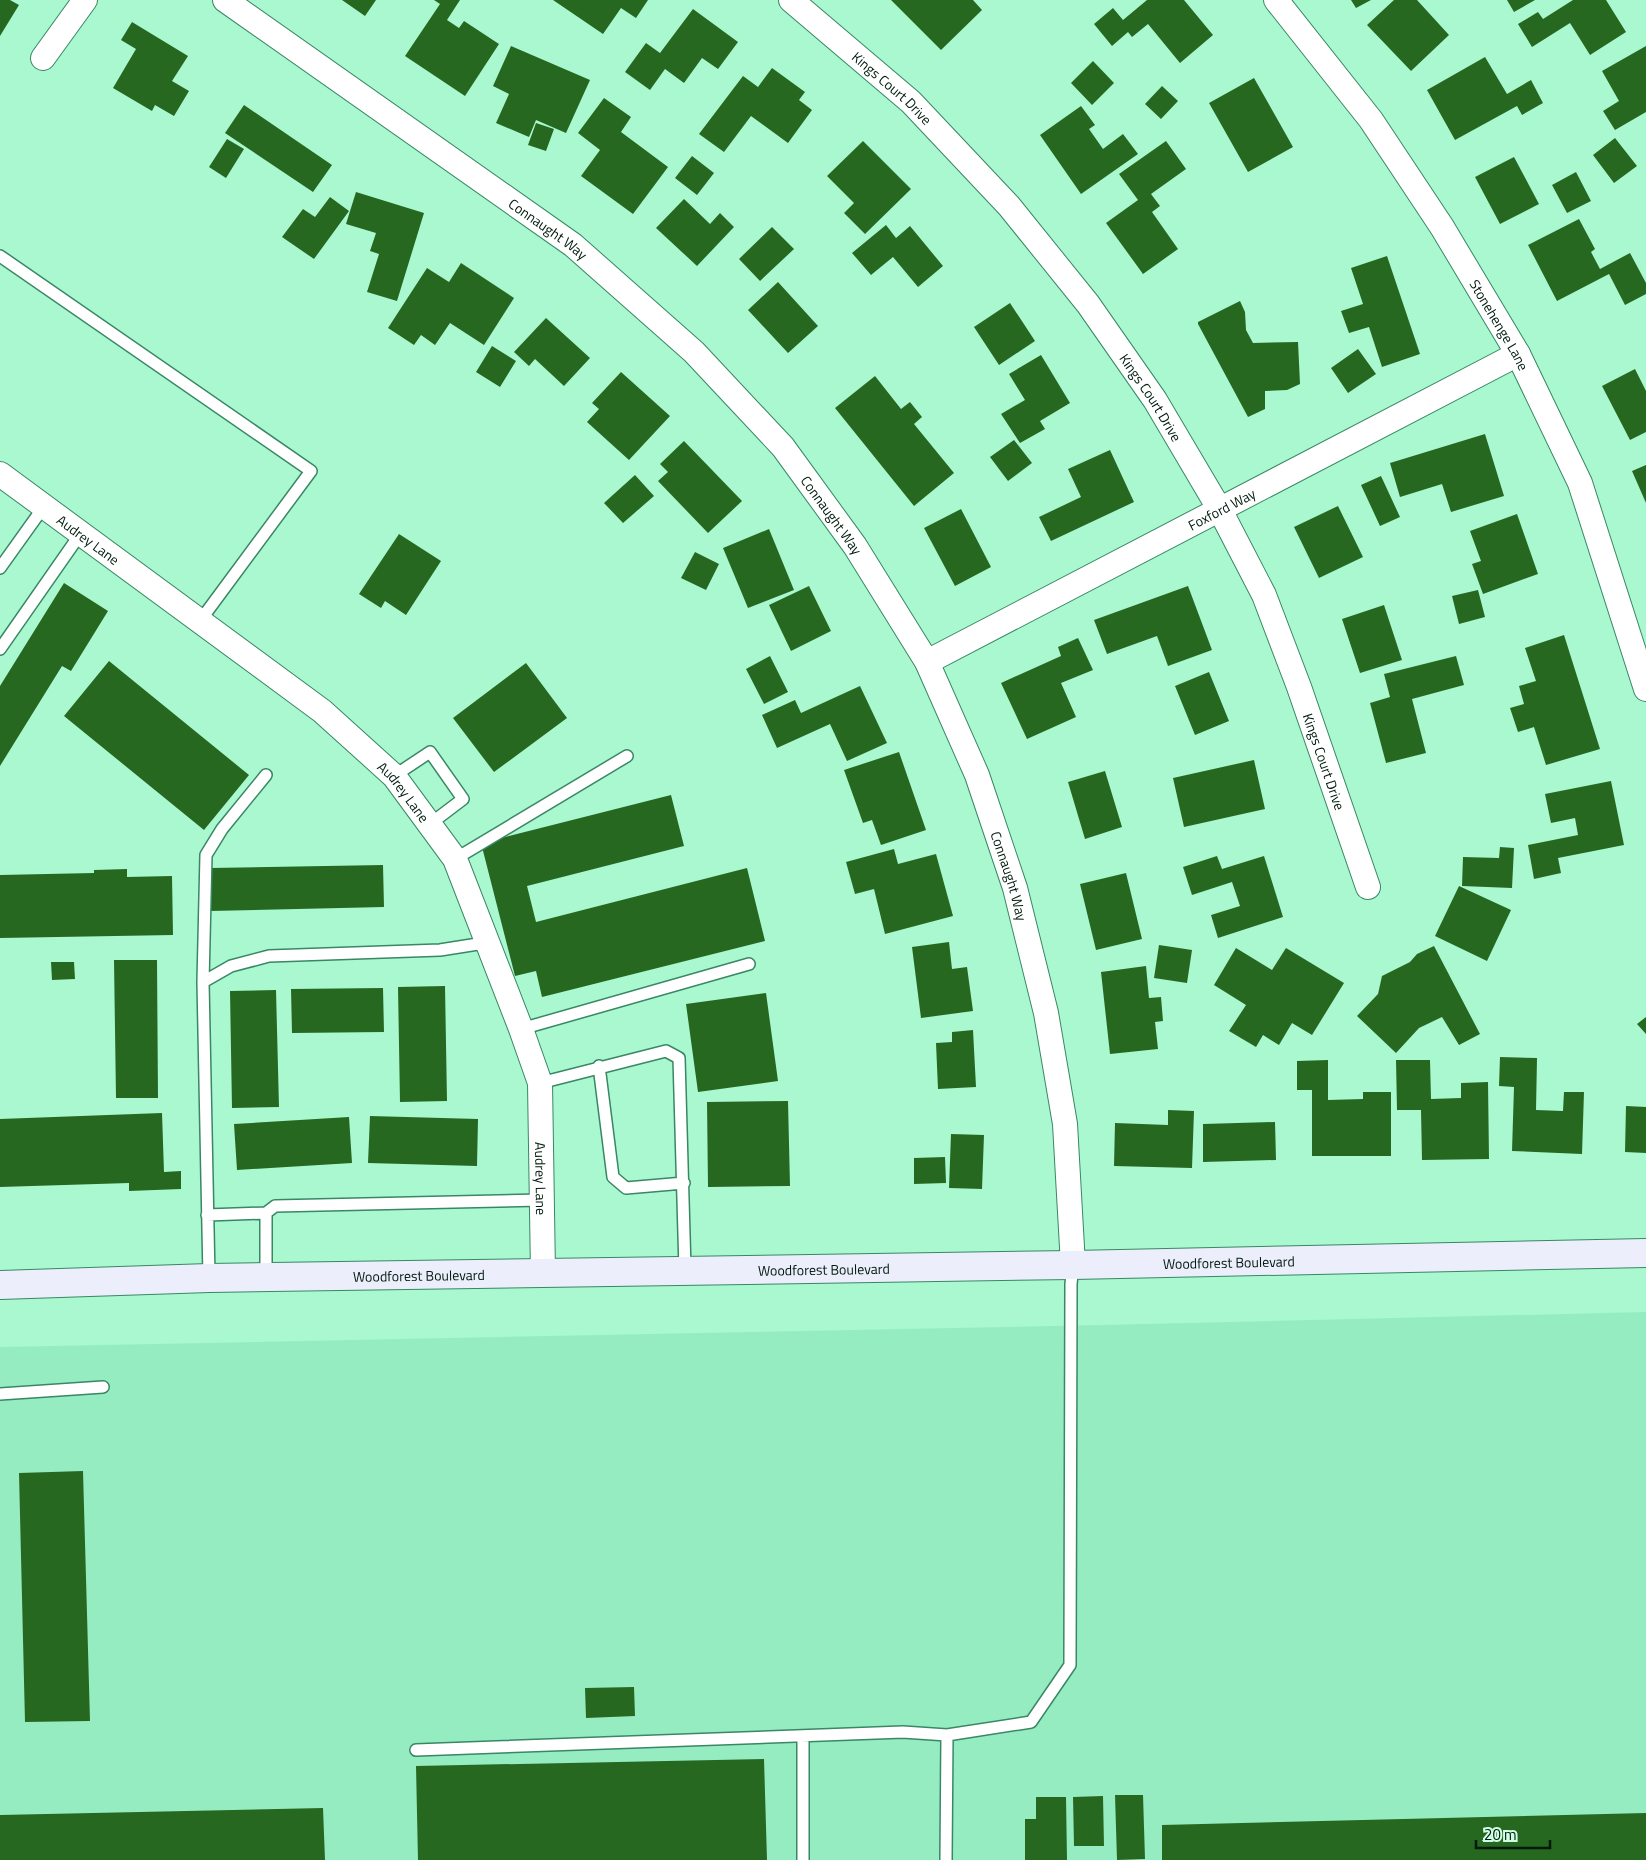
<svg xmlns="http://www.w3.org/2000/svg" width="1646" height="1860" viewBox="0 0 1646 1860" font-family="'Titillium Web',sans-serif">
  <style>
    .built { fill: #96ecc1 }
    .building { fill: #276821 }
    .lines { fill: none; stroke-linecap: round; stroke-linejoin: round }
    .service-casing { stroke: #398764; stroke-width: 14 }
    .minor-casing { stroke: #398764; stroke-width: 26 }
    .secondary-casing { stroke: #398764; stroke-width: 30 }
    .service { stroke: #fff; stroke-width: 11 }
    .minor { stroke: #fff; stroke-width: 24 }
    .secondary { stroke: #edeefc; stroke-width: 28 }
    .labels { text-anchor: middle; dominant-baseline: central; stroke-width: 5; stroke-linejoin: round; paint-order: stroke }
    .street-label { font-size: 14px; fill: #001a0d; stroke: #d0fde5 }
  </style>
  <rect width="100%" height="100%" fill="#a9f8d0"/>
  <path class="built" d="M 1646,1312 L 1646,1860 L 0,1860 L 0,1347 L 1102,1325 Z"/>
  <path class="building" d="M 0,0 L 10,0 L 19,5 L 0,36 Z
    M 342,0 L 376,0 L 365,16 Z
    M 434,0 L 460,0 L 447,20 L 459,28 L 464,21 L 499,44 L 465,96 L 405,56 L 440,4 Z
    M 553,0 L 648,0 L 636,18 L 621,8 L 603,34 Z
    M 891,0 L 973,0 L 982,10 L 941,50 Z
    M 1147,0 L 1184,0 L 1213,35 L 1180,63 L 1148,24 L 1132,37 L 1128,32 L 1112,46 L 1094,24 L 1113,8 L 1123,20 Z
    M 1351,0 L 1371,0 L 1356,8 Z
    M 1394,0 L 1417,0 L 1449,35 L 1411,71 L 1367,25 Z
    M 1507,0 L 1535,0 L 1514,12 Z
    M 1573,0 L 1606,0 L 1626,32 L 1590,55 L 1570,23 L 1532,47 L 1518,24 L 1538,12 L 1543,19 Z
    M 693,9 L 738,42 L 718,69 L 702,58 L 684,83 L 665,69 L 650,90 L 625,72 L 646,43 L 660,53 Z
    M 132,22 L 188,56 L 172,81 L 189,91 L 174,116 L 155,105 L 152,111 L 113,88 L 136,49 L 121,40 Z
    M 511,46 L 590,80 L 566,133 L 536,120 L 529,137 L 496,123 L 509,94 L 493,86 Z
    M 1646,46 L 1646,112 L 1615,130 L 1603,111 L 1619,101 L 1602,71 Z
    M 1485,57 L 1507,94 L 1531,80 L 1543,103 L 1522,115 L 1517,106 L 1455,140 L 1427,90 Z
    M 1093,61 L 1114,83 L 1092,105 L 1071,83 Z
    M 772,68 L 805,92 L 799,100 L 812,110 L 788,143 L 751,116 L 724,152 L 699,134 L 743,76 L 758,87 Z
    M 1254,78 L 1293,147 L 1248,172 L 1209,103 Z
    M 1162,86 L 1178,101 L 1161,119 L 1145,104 Z
    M 604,98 L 631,117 L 621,132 L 668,167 L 633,214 L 581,176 L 600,150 L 578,133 Z
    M 244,105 L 332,165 L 313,192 L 225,133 Z
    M 1081,106 L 1095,125 L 1089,129 L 1103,149 L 1123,134 L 1138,154 L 1081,194 L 1040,135 Z
    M 536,123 L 554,129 L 546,151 L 528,145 Z
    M 1615,138 L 1637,166 L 1614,183 L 1593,155 Z
    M 227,139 L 244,149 L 226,178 L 209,167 Z
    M 863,141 L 911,189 L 865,234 L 844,213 L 854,203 L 827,176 Z
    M 1166,141 L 1186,169 L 1151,194 L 1160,206 L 1152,212 L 1178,249 L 1143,274 L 1106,223 L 1138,200 L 1119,174 Z
    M 692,156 L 714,173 L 697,195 L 675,178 Z
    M 1514,157 L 1539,204 L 1500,224 L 1475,177 Z
    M 1576,172 L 1591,201 L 1567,213 L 1552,185 Z
    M 356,192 L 424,213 L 397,301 L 367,292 L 379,254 L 370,251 L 376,233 L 346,224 Z
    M 330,197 L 349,211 L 314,259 L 282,237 L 303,209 L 315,217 Z
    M 684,199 L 710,224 L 720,213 L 734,227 L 697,266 L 656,228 Z
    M 1579,219 L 1595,249 L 1591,252 L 1600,269 L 1630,253 L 1646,283 L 1646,294 L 1625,305 L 1609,274 L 1557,301 L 1528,245 Z
    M 886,225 L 896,238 L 910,226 L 943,266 L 918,287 L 893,257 L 871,275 L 852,253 Z
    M 772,227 L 794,249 L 760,281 L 739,259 Z
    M 1387,256 L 1420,354 L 1382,367 L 1369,327 L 1349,333 L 1341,311 L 1363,304 L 1351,268 Z
    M 461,263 L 514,298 L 484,345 L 450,323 L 435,345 L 421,335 L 414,345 L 388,328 L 427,268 L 449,282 Z
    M 778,282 L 818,326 L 788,353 L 748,310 Z
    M 1240,301 L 1245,312 L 1246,330 L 1253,343 L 1298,342 L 1300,384 L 1287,390 L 1265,391 L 1265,409 L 1248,417 L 1198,324 L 1198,322 Z
    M 1010,303 L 1035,341 L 999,365 L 974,327 Z
    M 546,318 L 590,358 L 564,386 L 535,359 L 529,366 L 514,352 Z
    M 492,346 L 516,361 L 500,387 L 476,372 Z
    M 1358,349 L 1376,374 L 1348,393 L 1331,368 Z
    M 1041,355 L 1070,403 L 1040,421 L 1045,429 L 1020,443 L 1001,414 L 1025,400 L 1009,374 Z
    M 1635,369 L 1646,391 L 1646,432 L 1630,440 L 1602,386 Z
    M 621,372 L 670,416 L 629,460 L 587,422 L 599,409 L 592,403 Z
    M 875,376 L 901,409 L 910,402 L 922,417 L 914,424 L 954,473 L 914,506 L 835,408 Z
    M 1485,434 L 1504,496 L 1451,512 L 1442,484 L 1400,497 L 1390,463 Z
    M 1014,440 L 1032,463 L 1008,481 L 990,457 Z
    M 684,441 L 742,501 L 708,533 L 658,481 L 668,472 L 660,464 Z
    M 1110,450 L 1134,502 L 1051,541 L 1039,517 L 1081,497 L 1068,469 Z
    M 1646,465 L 1646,503 L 1632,471 Z
    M 635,475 L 654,496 L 623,523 L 604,503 Z
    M 1381,476 L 1400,517 L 1380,526 L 1361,485 Z
    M 1338,506 L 1363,557 L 1319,578 L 1294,527 Z
    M 961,509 L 991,567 L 955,586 L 924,528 Z
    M 1517,514 L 1538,574 L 1483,594 L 1472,564 L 1481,561 L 1470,531 Z
    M 769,529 L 794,590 L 748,608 L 723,548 Z
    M 399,534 L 441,561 L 406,615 L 385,601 L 381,608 L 359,594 Z
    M 695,552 L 719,564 L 706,590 L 681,578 Z
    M 64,583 L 108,611 L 71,671 L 62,666 L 0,766 L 0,686 Z
    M 809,586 L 831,631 L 791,651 L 769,605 Z
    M 1188,586 L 1212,650 L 1168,666 L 1157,636 L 1107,654 L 1094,620 Z
    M 1478,590 L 1485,617 L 1459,624 L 1452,596 Z
    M 1384,605 L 1402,660 L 1360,673 L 1342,619 Z
    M 1564,635 L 1600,749 L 1546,765 L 1534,727 L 1518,732 L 1510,708 L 1524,704 L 1519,686 L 1536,681 L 1525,648 Z
    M 1078,638 L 1093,670 L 1061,683 L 1076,717 L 1027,739 L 1001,683 L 1061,656 L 1058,647 Z
    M 770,656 L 788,692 L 764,704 L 746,669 Z
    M 1456,656 L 1464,685 L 1412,699 L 1426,753 L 1386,763 L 1370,703 L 1390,697 L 1384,674 Z
    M 109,661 L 249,775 L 204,830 L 64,716 Z
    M 526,663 L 567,718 L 494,772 L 453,718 Z
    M 1209,672 L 1229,721 L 1195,735 L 1175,686 Z
    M 860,686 L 887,743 L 847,761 L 830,724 L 777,748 L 762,715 L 795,700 L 801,713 Z
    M 899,752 L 926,830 L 881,845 L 872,820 L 863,823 L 844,770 Z
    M 1254,760 L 1265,809 L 1184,827 L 1173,778 Z
    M 1105,771 L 1122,827 L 1085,839 L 1068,782 Z
    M 1611,781 L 1624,845 L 1558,858 L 1561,873 L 1534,879 L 1528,845 L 1578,835 L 1575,818 L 1551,823 L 1545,794 Z
    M 671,795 L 684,846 L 527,886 L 536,922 L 747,868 L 765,941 L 542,997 L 536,971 L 515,976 L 481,843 Z
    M 1500,847 L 1514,848 L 1512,888 L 1462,886 L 1463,857 L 1499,858 Z
    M 894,849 L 898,864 L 936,854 L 953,916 L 885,934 L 874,889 L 855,894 L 846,862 Z
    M 1217,856 L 1222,869 L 1264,856 L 1283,917 L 1218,938 L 1211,915 L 1240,906 L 1232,882 L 1192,895 L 1183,867 Z
    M 383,865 L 384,907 L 210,911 L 210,868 Z
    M 127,869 L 127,877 L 172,876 L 173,935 L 0,938 L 0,875 L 94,873 L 94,870 Z
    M 1126,873 L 1142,939 L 1096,950 L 1080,884 Z
    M 1459,886 L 1511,910 L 1487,961 L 1435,936 Z
    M 949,942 L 952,969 L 967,967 L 973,1011 L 921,1018 L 912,947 Z
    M 1159,945 L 1192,950 L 1187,983 L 1154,978 Z
    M 1434,946 L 1480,1034 L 1459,1045 L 1442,1017 L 1419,1028 L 1396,1053 L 1357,1016 L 1378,994 L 1382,976 L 1410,962 L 1417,954 Z
    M 1236,948 L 1272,970 L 1286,948 L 1344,983 L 1312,1035 L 1292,1023 L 1279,1045 L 1263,1035 L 1256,1047 L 1229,1031 L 1246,1005 L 1214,985 Z
    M 114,960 L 157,960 L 158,1098 L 116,1098 Z
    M 51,962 L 74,962 L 75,979 L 52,980 Z
    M 1146,966 L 1149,998 L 1161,997 L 1163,1021 L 1155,1022 L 1158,1049 L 1110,1054 L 1101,972 Z
    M 445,986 L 447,1101 L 400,1102 L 398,987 Z
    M 383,988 L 384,1032 L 292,1033 L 291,989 Z
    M 276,990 L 279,1107 L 232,1108 L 230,991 Z
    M 766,993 L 778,1081 L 698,1092 L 686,1004 Z
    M 1646,1017 L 1646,1034 L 1637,1024 Z
    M 973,1030 L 976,1087 L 938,1089 L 936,1043 L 952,1042 L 952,1032 Z
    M 1500,1057 L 1537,1058 L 1536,1110 L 1563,1111 L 1564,1092 L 1584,1092 L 1582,1154 L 1512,1151 L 1514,1087 L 1499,1086 Z
    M 1328,1060 L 1328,1100 L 1363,1099 L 1363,1092 L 1391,1092 L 1391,1156 L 1312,1156 L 1312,1090 L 1297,1090 L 1297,1061 Z
    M 1396,1060 L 1430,1060 L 1431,1099 L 1461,1098 L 1461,1083 L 1488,1082 L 1489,1159 L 1422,1160 L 1421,1110 L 1397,1110 Z
    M 788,1101 L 790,1186 L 708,1187 L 707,1102 Z
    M 1626,1106 L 1646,1107 L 1646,1153 L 1625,1152 Z
    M 1168,1110 L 1194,1111 L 1192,1168 L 1114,1166 L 1115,1123 L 1168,1125 Z
    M 162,1113 L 164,1172 L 181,1171 L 181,1189 L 129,1191 L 129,1183 L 0,1187 L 0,1119 Z
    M 370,1116 L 478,1119 L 477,1166 L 368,1163 Z
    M 349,1117 L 352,1163 L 237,1170 L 234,1124 Z
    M 1275,1122 L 1276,1160 L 1203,1162 L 1203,1124 Z
    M 951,1134 L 984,1135 L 982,1189 L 949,1188 Z
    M 945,1157 L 946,1183 L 914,1184 L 914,1158 Z
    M 83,1471 L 90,1721 L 25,1722 L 19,1473 Z
    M 634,1687 L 635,1716 L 586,1718 L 585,1688 Z
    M 764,1759 L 767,1860 L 418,1860 L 416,1766 Z
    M 1115,1795 L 1143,1795 L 1145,1859 L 1117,1860 Z
    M 1103,1796 L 1104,1846 L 1074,1846 L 1073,1797 Z
    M 1036,1797 L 1066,1797 L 1067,1860 L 1025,1860 L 1025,1819 L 1036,1819 Z
    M 323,1808 L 325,1860 L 0,1860 L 0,1815 Z
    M 1646,1813 L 1646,1860 L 1162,1860 L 1162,1825 Z"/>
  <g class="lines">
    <g class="service-casing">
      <path id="service" d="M 0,256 L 311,471 L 200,621
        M 0,568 L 45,505
        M 0,649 L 81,533
        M 394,776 L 430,752 L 463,799 L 430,824
        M 455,859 L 627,756
        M 203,982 L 231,966 L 269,956 L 440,950 L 478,944 L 487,939
        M 521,1029 L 749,964
        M 599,1066 L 613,1177 L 626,1188 L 684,1183
        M 540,1083 L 666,1051 L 679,1058 L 685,1270
        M 207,1215 L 266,1213
        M 209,1278 L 203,982 L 206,855 L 222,829 L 266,775
        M 266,1278 L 266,1213 L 275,1206 L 541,1200
        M 0,1394 L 103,1387
        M 416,1750 L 903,1732 L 947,1735 L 1031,1722 L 1070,1665 L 1071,1284 L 1073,1265
        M 803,1860 L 803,1737
        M 946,1860 L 947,1735"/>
    </g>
    <g class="minor-casing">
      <g id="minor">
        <path id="s1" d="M 225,0 L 573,245 L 694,352 L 783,447 L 855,546 L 927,662 L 977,775 L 1015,888 L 1046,1013 L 1065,1124 L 1073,1265"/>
        <path id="s2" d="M 791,0 L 911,102 L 1009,206 L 1088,304 L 1155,400 L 1220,510 L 1264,595 L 1299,687 L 1368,887"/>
        <path id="s3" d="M 1276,0 L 1371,120 L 1442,227 L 1518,354 L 1580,483 L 1646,689"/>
        <path d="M 43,58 L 85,0"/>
        <path id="s4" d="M 0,474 L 322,711 L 394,776 L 455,859 L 521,1029 L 540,1083 L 543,1273"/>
        <path id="s5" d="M 927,662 L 1518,354"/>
      </g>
    </g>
    <g class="secondary-casing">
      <g id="secondary">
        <path id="s6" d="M 0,1285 L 209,1278 L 1073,1265 L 1646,1253"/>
      </g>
    </g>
    <use href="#service" class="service"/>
    <use href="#minor" class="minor"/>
    <use href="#secondary" class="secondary"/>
  </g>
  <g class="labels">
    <g class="street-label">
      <text stroke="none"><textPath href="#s2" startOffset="134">Kings Court Drive</textPath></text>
      <text stroke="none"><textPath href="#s1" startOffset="396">Connaught Way</textPath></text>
      <text stroke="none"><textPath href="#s3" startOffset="395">Stonehenge Lane</textPath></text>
      <text stroke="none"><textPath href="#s2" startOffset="539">Kings Court Drive</textPath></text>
      <text stroke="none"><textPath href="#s5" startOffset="332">Foxford Way</textPath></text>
      <text stroke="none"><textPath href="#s1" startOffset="801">Connaught Way</textPath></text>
      <text stroke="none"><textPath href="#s4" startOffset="110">Audrey Lane</textPath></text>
      <text stroke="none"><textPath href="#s2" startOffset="944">Kings Court Drive</textPath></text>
      <text stroke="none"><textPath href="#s4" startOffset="515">Audrey Lane</textPath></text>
      <text stroke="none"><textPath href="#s1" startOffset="1206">Connaught Way</textPath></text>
      <text stroke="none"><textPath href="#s4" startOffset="935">Audrey Lane</textPath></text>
      <text stroke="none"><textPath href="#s6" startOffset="1229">Woodforest Boulevard</textPath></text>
      <text stroke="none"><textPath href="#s6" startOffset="824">Woodforest Boulevard</textPath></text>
      <text stroke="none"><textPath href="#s6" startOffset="419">Woodforest Boulevard</textPath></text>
    </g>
  </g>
  <path d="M1476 1840v8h74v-8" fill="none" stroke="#001a0d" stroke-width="2.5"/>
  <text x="1484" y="1840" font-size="15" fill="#001a0d" stroke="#d0fde5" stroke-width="4" paint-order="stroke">20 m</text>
</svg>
